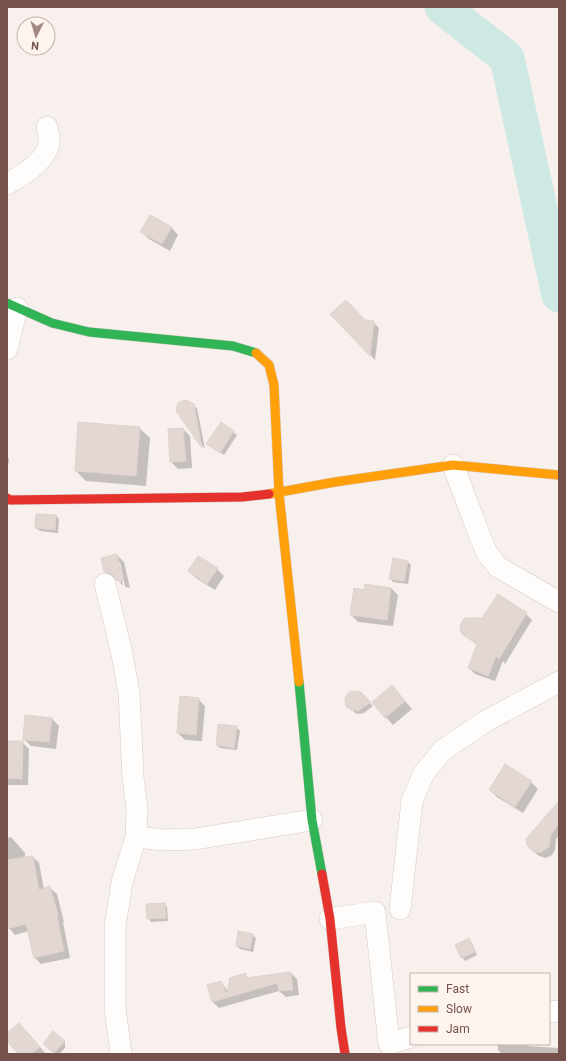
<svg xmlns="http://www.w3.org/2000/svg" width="566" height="1061" viewBox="0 0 566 1061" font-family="Roboto,sans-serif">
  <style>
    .shadow { fill: #0003 }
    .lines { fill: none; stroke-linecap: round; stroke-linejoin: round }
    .river { stroke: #cee8e4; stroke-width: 35 }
    .building { fill: #e3d7d4; stroke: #e0d2ce }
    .street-casing { stroke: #d6ccc8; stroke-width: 22 }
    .fast-casing { stroke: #d8ccca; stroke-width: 10 }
    .slow-casing { stroke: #d8ccca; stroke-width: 10 }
    .jam-casing { stroke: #d8ccca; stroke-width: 10 }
    .street { stroke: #fefdfc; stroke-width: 21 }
    .fast { stroke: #30b455; stroke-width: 9 }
    .slow { stroke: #ff9f0a; stroke-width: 9 }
    .jam { stroke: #e5322d; stroke-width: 9 }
  </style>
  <rect width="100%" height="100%" fill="#f7f0ec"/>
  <path class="shadow" d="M 150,216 L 172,228 L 178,235 L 170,251 L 149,239 L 142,232 Z
    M 331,314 L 373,322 L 379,328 L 375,360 Z
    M 193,405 L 197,408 L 205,449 L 177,411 Z
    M 79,423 L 139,428 L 150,438 L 146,486 L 86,481 L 76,471 Z
    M 221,424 L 237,435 L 224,455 L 211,447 Z
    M 183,429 L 190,436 L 192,468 L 178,469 L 171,462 Z
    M 7,457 L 9,459 L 7,475 Z
    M 56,516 L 59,519 L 58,533 L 40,531 L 36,528 Z
    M 117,555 L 124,562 L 130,588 L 125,587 L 120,562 L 118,562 L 123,586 L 117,579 L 112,579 L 105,572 Z
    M 408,562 L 411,565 L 408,584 L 393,582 L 390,578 Z
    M 217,569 L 224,576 L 215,590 L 196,578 L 189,571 Z
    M 391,588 L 398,595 L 393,626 L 358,622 L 351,615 Z
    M 526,614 L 532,620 L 505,664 L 503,661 L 495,681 L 475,674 L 469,668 L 478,646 L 464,634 L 482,619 Z
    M 360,693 L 373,706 L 364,713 L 358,714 L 355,713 L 347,705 Z
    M 399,694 L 412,709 L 393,725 L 373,703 Z
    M 198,699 L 205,706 L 202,741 L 185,740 L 178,733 Z
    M 26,716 L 52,719 L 59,726 L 56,749 L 31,746 L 24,739 Z
    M 236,727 L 240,731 L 237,750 L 220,748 L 217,745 Z
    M 7,742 L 22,742 L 29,749 L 28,785 L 7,785 Z
    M 531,782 L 538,789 L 523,813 L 497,797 L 490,790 Z
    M 559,803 L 559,836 L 556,839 L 555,850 L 552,855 L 546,858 L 539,856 L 533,851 Z
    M 11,837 L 25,853 L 25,858 L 33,857 L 39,863 L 44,889 L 50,888 L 57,894 L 64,922 L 63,922 L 70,958 L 41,964 L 34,957 L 29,931 L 15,935 L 9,928 L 7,922 L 7,838 Z
    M 164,904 L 167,907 L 168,921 L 151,922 L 148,918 Z
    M 253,935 L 256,938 L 253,952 L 240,949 L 237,946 Z
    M 468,939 L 472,943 L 477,955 L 465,961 L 462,957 Z
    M 291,973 L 297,979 L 299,995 L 286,997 L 279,991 L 219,1008 L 213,1002 L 208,985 L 221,982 L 228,991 L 245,975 L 249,979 Z
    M 26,1031 L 46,1054 L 20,1054 L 7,1040 L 7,1034 Z
    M 61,1039 L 65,1042 L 65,1048 L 59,1054 L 56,1054 L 47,1047 Z
    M 498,1044 L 528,1044 L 528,1046 L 558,1048 L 559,1049 L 559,1054 L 502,1054 L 498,1050 Z"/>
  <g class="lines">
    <path class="river" d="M 442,7 L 507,58 L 559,295"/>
  </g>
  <path class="building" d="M 150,215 L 172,227 L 162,244 L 140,232 Z
    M 346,300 L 365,320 L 374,321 L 370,356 L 330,314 Z
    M 186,400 L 194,404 L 202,448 L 176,411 L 178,403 Z
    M 78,422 L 140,427 L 136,476 L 75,471 Z
    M 221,422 L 234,431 L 220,453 L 206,444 Z
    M 183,428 L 186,461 L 170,462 L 168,429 Z
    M 36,514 L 56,515 L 55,530 L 35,528 Z
    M 117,554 L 123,582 L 116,580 L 113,575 L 109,573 L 104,572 L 101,558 Z
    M 198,556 L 218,568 L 207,584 L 188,571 Z
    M 393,558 L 408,561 L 404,581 L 389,579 Z
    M 365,584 L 391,588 L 387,620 L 350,615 L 354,588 L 364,590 Z
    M 498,594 L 527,613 L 499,659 L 496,656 L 488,676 L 468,668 L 477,644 L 463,635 L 461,632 L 460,626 L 463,620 L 466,618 L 482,618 Z
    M 392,685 L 405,701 L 385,718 L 372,702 Z
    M 351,691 L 361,692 L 371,702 L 358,711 L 351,710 L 346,706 L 345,699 L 348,693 Z
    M 180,696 L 199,698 L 196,735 L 177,733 Z
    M 25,715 L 52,718 L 49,742 L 23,740 Z
    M 218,724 L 237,726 L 234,748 L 216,745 Z
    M 7,741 L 23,741 L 22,779 L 7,778 Z
    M 505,764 L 532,781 L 515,807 L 489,790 Z
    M 559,801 L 559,824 L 551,834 L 549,847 L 540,853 L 532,851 L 527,845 L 526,839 Z
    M 33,856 L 39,890 L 50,886 L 58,915 L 57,916 L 64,951 L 34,958 L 26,924 L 7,929 L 7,860 Z
    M 165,903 L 166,918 L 147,919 L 146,904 Z
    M 238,931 L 253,934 L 250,949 L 236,946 Z
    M 469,938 L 475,952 L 461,958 L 455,945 Z
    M 291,972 L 293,990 L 279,991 L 277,983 L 212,1002 L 207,985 L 221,981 L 227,994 L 230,978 L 246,973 L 245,978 Z
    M 19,1023 L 40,1047 L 31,1054 L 18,1054 L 7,1041 L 7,1033 Z
    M 53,1031 L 65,1041 L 54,1053 L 43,1044 Z"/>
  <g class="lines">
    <g class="street-casing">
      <path id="street" d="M 7,184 C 22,176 46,161 49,143 C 50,138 48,132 47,127
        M 7,349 L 17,308
        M 453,465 L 481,539 L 487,553 L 498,567 L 559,602
        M 105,584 L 122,654 L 129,693 L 133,777 L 137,809 L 136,837
        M 400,909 L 412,801 L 424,773 L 443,750 L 486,721 L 559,682
        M 330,919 L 375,912 L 389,1044 L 411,1037
        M 549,1012 L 559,1011
        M 121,1054 L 115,1007 L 115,927 L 122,882 L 136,837 L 164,840 L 195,839 L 312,820"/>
    </g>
    <g class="fast-casing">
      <path id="fast" d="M 7,303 L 52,323 L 89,332 L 233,346 L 256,353
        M 299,682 L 312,820 L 322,874"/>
    </g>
    <g class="slow-casing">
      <path id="slow" d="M 256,353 L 269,365 L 274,385 L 279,493 L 299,682
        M 269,494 L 335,482 L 453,465 L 559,475"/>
    </g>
    <g class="jam-casing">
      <path id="jam" d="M 7,498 L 10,500 L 242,497 L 269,494
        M 322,874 L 330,919 L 341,1028 L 345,1054"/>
    </g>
    <use href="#street" class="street"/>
    <use href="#fast" class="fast"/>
    <use href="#slow" class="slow"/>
    <use href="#jam" class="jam"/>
  </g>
  <rect width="566" height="1061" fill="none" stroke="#75514c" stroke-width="16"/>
  <rect x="410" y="973" width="140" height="72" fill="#fef4ee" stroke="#c7b3ad"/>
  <rect x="418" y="986" width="20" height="6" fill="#30b455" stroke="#c7b3ad"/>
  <text x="446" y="993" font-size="12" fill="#75514c">Fast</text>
  <rect x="418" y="1006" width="20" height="6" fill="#ff9f0a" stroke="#c7b3ad"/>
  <text x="446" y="1013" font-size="12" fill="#75514c">Slow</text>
  <rect x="418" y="1026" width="20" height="6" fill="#e5322d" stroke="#c7b3ad"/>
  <text x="446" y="1033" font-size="12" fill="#75514c">Jam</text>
  <g transform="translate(36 36) rotate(185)"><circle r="19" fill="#fef4ee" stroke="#c7b3ad"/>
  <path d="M0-3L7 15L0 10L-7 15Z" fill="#a28984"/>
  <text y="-6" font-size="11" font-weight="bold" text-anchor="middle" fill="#75514c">N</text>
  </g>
</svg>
